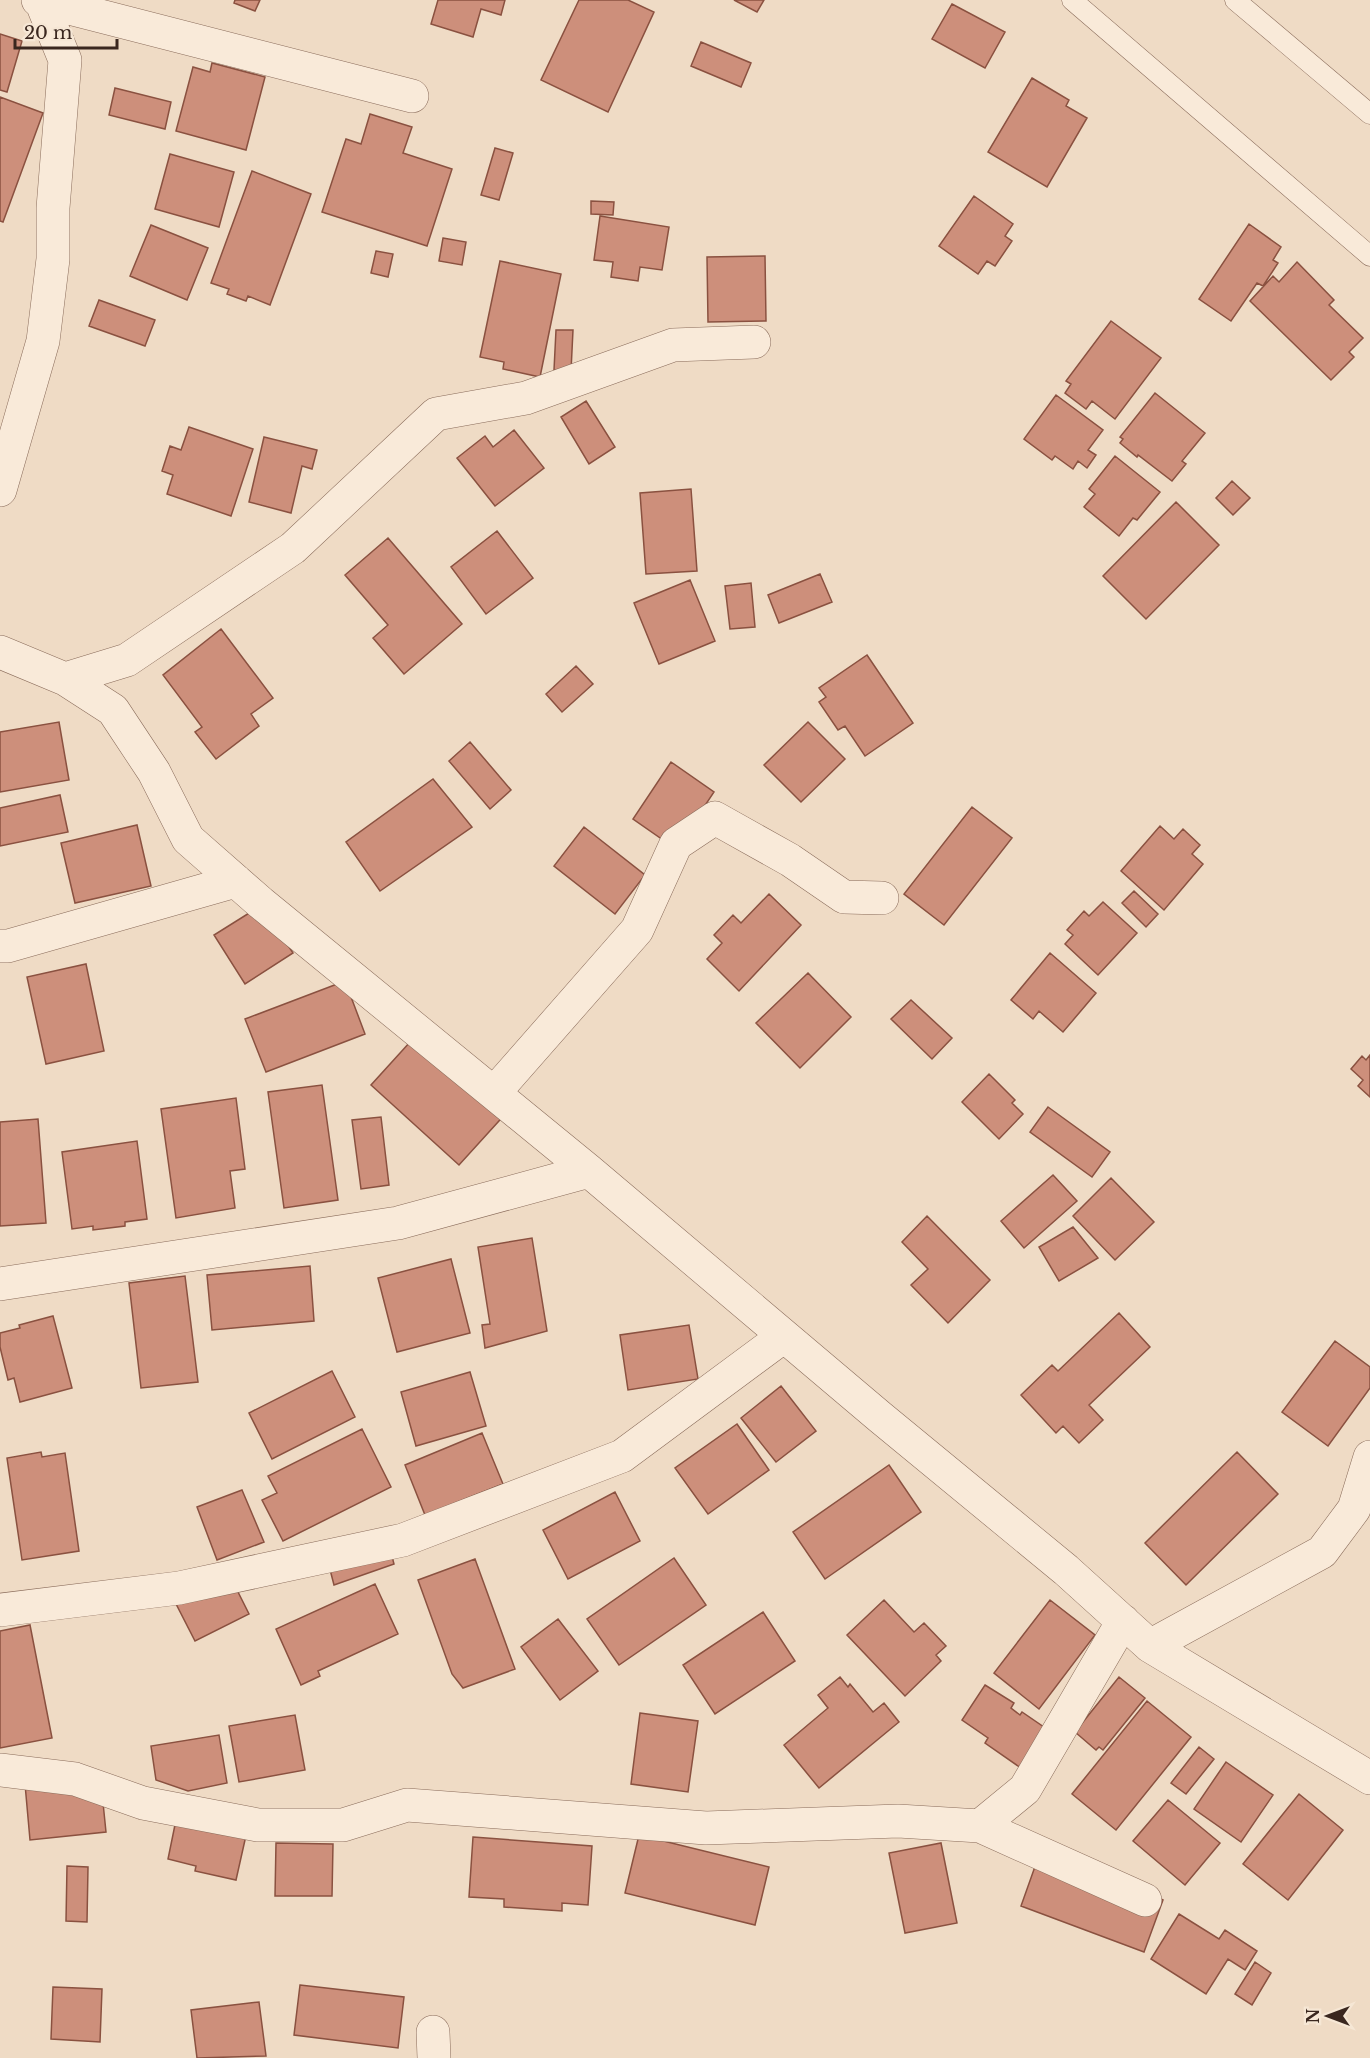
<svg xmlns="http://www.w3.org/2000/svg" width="1370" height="2058" viewBox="0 0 1370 2058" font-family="'Libre Baskerville',serif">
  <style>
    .building { fill: #cd8f7b; stroke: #8a5140; stroke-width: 1.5 }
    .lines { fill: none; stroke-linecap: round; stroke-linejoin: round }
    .service-casing { stroke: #8a6c5b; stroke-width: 21 }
    .minor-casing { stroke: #8a6c5b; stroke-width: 34 }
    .service { stroke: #f9ead9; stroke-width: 20 }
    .minor { stroke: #f9ead9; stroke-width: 33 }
  </style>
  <rect width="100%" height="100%" fill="#efdbc5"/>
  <path class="building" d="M 235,0 L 260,0 L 255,11 L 234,3 Z
    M 438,0 L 505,0 L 501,15 L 481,9 L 473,37 L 431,24 Z
    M 579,0 L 628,0 L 654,12 L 608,112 L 541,80 Z
    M 734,0 L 764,0 L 757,12 Z
    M 952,4 L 1005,32 L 985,68 L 932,39 Z
    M 0,34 L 22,41 L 7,92 L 0,90 Z
    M 701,42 L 751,63 L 741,87 L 691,66 Z
    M 212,63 L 265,77 L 246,150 L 176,131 L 193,67 L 210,72 Z
    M 1032,78 L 1069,100 L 1066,106 L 1087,118 L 1047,187 L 988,152 Z
    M 115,88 L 171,102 L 165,129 L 109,115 Z
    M 0,97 L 43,113 L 3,222 L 0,221 Z
    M 370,114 L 412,127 L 403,153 L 452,169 L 427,246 L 322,212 L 346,139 L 361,144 Z
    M 495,148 L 513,153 L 499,200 L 481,195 Z
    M 170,154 L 234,172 L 219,227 L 155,209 Z
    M 252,171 L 311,194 L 270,305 L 248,296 L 246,301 L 227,294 L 229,289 L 211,283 Z
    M 974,196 L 1013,224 L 1005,236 L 1012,241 L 995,266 L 987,261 L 978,274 L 939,246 Z
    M 591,201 L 614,202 L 613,215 L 591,214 Z
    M 600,216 L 669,227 L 662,270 L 640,267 L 638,281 L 611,277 L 613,262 L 594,260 Z
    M 1249,224 L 1281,247 L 1273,260 L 1278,263 L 1263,286 L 1257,283 L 1231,321 L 1199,299 Z
    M 151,225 L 208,248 L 187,300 L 130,276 Z
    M 443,238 L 466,242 L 462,265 L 439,261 Z
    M 376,251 L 393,254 L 388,277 L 371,273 Z
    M 765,256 L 766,321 L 708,322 L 707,257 Z
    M 500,261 L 561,274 L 540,377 L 503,369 L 504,362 L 480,357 Z
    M 1297,262 L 1334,300 L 1329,305 L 1363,338 L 1349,352 L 1354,357 L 1331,380 L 1250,301 L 1273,276 L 1279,282 Z
    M 99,300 L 155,320 L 145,346 L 89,326 Z
    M 1111,321 L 1161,358 L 1115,419 L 1092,401 L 1086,409 L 1065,393 L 1071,384 L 1066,381 Z
    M 556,330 L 573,330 L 571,371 L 554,370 Z
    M 1155,393 L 1205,433 L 1182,461 L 1186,464 L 1172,481 L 1138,455 L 1137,457 L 1120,443 L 1123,439 L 1120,437 Z
    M 1056,395 L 1103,430 L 1088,450 L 1096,455 L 1087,468 L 1078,461 L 1073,469 L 1055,456 L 1052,460 L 1024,439 Z
    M 586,401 L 615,447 L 589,464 L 561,417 Z
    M 189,427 L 253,449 L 231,516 L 167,494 L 173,475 L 162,471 L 170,446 L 181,450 Z
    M 514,430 L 544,468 L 495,506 L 457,458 L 485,436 L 493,447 Z
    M 264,437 L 317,450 L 312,469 L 302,466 L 291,513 L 249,502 Z
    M 1115,456 L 1160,492 L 1137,520 L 1133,518 L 1119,536 L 1084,507 L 1095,494 L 1089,489 Z
    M 1232,481 L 1250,498 L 1233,515 L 1216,498 Z
    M 691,489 L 697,571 L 646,574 L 640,493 Z
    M 1176,502 L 1219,545 L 1146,619 L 1103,576 Z
    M 497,531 L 533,578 L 486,614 L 451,567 Z
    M 388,538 L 462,624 L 404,674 L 373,638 L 388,625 L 345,575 Z
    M 820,574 L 832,602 L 779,623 L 768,595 Z
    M 690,580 L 715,641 L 659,664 L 634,603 Z
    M 751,583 L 755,627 L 730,629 L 725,586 Z
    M 221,629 L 273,698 L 251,714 L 259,726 L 216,759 L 195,732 L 202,727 L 163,675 Z
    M 867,655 L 913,723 L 865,756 L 845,726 L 838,730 L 819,702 L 826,697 L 819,688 Z
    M 576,666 L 593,684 L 562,712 L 546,694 Z
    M 59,722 L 69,780 L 0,792 L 0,732 Z
    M 808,722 L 845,759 L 801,802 L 764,765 Z
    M 470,742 L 511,790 L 490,809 L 449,761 Z
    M 671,762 L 714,792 L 676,849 L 633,819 Z
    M 433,779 L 472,827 L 380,891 L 346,842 Z
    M 60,795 L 68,832 L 0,846 L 0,808 Z
    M 972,807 L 1012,838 L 944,925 L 904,894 Z
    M 137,825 L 151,886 L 75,903 L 61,843 Z
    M 1160,826 L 1174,839 L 1183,829 L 1200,845 L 1192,854 L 1203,864 L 1164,910 L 1121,871 Z
    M 584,827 L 645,875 L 615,914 L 554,866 Z
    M 1134,891 L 1158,914 L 1146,927 L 1122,903 Z
    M 769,894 L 801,925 L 739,991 L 707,959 L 722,943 L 714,935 L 733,915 L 741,923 Z
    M 1103,902 L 1137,933 L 1098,975 L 1065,944 L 1073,935 L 1067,930 L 1084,911 L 1089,916 Z
    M 262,905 L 293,953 L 245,984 L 214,935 Z
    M 1050,953 L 1096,993 L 1063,1032 L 1039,1011 L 1033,1019 L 1011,1000 Z
    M 86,964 L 104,1051 L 46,1064 L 27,977 Z
    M 808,973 L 851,1017 L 800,1068 L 756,1023 Z
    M 345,981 L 365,1034 L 266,1072 L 245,1019 Z
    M 911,1000 L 952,1038 L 932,1059 L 891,1019 Z
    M 420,1031 L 508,1111 L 459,1165 L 371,1085 Z
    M 1370,1055 L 1370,1097 L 1358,1086 L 1363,1080 L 1351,1069 L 1362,1056 L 1366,1060 Z
    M 989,1074 L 1015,1100 L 1012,1103 L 1023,1114 L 999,1139 L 962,1102 Z
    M 322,1085 L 338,1200 L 284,1208 L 268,1092 Z
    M 236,1098 L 245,1169 L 230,1171 L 235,1208 L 176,1218 L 161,1109 Z
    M 1048,1107 L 1110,1152 L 1092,1177 L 1030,1132 Z
    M 381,1117 L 389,1185 L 361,1189 L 352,1120 Z
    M 38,1119 L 46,1223 L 0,1226 L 0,1122 Z
    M 137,1141 L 147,1219 L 125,1222 L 125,1226 L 93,1230 L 93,1226 L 72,1229 L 62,1152 Z
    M 1053,1175 L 1077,1201 L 1024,1248 L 1001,1221 Z
    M 1111,1178 L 1154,1222 L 1115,1260 L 1073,1216 Z
    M 927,1216 L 990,1280 L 948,1323 L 911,1285 L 928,1269 L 902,1242 Z
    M 1073,1227 L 1098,1258 L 1059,1281 L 1039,1247 Z
    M 532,1238 L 547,1331 L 485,1348 L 482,1325 L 490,1324 L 478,1247 Z
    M 451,1259 L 470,1333 L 397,1352 L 378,1278 Z
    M 310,1266 L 314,1321 L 212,1330 L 207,1275 Z
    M 185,1276 L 198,1382 L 141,1388 L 129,1283 Z
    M 1119,1313 L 1150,1347 L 1089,1405 L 1103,1420 L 1079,1443 L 1063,1426 L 1056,1433 L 1021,1395 L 1052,1365 L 1058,1371 Z
    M 53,1316 L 72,1388 L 20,1402 L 14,1378 L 8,1380 L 0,1347 L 0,1333 L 20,1328 L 19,1325 Z
    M 689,1325 L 698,1379 L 628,1390 L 620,1335 Z
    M 1335,1341 L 1370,1367 L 1370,1388 L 1328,1446 L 1282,1412 Z
    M 332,1371 L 355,1417 L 272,1459 L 249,1413 Z
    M 470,1372 L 486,1426 L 416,1446 L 401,1392 Z
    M 781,1386 L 816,1431 L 776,1462 L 741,1418 Z
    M 737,1424 L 769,1470 L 708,1514 L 675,1468 Z
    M 362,1429 L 391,1487 L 283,1541 L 262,1500 L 277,1493 L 268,1476 Z
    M 482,1433 L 503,1484 L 425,1515 L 405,1465 Z
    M 41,1452 L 42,1457 L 65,1453 L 79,1551 L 22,1560 L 7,1458 Z
    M 1237,1452 L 1278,1494 L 1186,1585 L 1145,1543 Z
    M 889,1465 L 921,1512 L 825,1579 L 793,1532 Z
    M 242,1490 L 264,1542 L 217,1560 L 197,1507 Z
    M 615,1492 L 640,1541 L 568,1579 L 543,1530 Z
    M 387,1537 L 394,1564 L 334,1585 L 326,1554 Z
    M 674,1558 L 706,1605 L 619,1665 L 587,1619 Z
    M 475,1559 L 515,1669 L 463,1688 L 452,1674 L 418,1580 Z
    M 226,1568 L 249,1614 L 195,1641 L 172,1596 Z
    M 375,1584 L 398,1634 L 318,1671 L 320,1676 L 301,1685 L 276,1629 Z
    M 884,1600 L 914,1632 L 924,1623 L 946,1646 L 936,1655 L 941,1661 L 905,1696 L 847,1635 Z
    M 1050,1600 L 1095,1635 L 1039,1709 L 994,1673 Z
    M 763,1612 L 795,1661 L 715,1714 L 683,1665 Z
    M 558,1619 L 598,1671 L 560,1700 L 521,1647 Z
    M 30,1625 L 52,1738 L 0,1748 L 0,1631 Z
    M 840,1677 L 848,1687 L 850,1684 L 873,1712 L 884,1703 L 899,1722 L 819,1788 L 784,1745 L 828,1708 L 818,1695 Z
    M 1119,1677 L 1145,1698 L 1103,1750 L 1099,1747 L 1096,1750 L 1075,1732 Z
    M 985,1685 L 1014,1703 L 1011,1708 L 1020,1715 L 1022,1712 L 1054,1734 L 1028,1773 L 985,1743 L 988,1738 L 962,1720 Z
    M 1147,1701 L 1191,1737 L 1116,1830 L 1072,1794 Z
    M 640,1713 L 698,1721 L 688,1792 L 631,1784 Z
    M 295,1715 L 305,1770 L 239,1782 L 229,1726 Z
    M 219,1735 L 227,1783 L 188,1791 L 156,1780 L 151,1746 Z
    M 1199,1747 L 1214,1759 L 1186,1794 L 1171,1783 Z
    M 1226,1762 L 1273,1795 L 1241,1842 L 1194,1809 Z
    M 101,1783 L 106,1832 L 30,1840 L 25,1784 Z
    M 1299,1794 L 1343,1830 L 1288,1900 L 1243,1864 Z
    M 1168,1800 L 1220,1843 L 1185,1885 L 1133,1841 Z
    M 177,1815 L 247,1831 L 236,1880 L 195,1871 L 196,1866 L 168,1859 Z
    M 639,1835 L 769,1867 L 755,1925 L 625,1893 Z
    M 473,1837 L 592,1846 L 588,1905 L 562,1903 L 562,1911 L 504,1907 L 504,1899 L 469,1897 Z
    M 276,1843 L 333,1844 L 332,1896 L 275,1896 Z
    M 941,1843 L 957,1923 L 905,1933 L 889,1853 Z
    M 1043,1844 L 1163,1900 L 1144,1952 L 1021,1906 Z
    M 67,1866 L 88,1867 L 87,1922 L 66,1921 Z
    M 1179,1914 L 1219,1939 L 1225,1930 L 1257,1951 L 1245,1970 L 1228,1959 L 1206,1994 L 1151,1959 Z
    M 1255,1962 L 1271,1973 L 1252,2005 L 1235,1994 Z
    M 300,1985 L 404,1997 L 398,2048 L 294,2035 Z
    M 53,1987 L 102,1989 L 100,2042 L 51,2039 Z
    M 259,2002 L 266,2056 L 197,2058 L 191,2010 Z"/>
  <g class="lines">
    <g class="service-casing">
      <path id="service" d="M 1072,0 L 1370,256
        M 1235,0 L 1370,114"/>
    </g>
    <g class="minor-casing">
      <path id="minor" d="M 38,0 L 412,96
        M 0,490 L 43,341 L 53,259 L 53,208 L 65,60 L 41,1
        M 0,652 L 65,679 L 113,710 L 154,772 L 188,839 L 261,903 L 589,1171 L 880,1417 L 1066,1570 L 1150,1646 L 1370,1778
        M 65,679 L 127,660 L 293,548 L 436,414 L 526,398 L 673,345 L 754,342
        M 0,946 L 8,946 L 236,881
        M 494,1093 L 637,930 L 676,844 L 715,818 L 790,860 L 844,897 L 882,898
        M 0,1284 L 398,1223 L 589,1171
        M 0,1610 L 179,1588 L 403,1540 L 622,1456 L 784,1336
        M 1150,1646 L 1322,1552 L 1354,1509 L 1370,1457
        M 0,1770 L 75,1779 L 143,1803 L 258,1825 L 343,1825 L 407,1805 L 706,1828 L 898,1821 L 980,1826 L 1025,1789 L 1123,1621
        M 980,1826 L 1145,1900
        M 433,2032 L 434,2058"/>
    </g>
    <use href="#service" class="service"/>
    <use href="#minor" class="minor"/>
  </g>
  <g transform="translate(1328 2016) rotate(270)" stroke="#f6e7d5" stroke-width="4.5" paint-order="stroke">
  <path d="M0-4.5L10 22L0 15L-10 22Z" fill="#3a271f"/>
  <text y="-9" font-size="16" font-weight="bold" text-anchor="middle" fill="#3a271f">N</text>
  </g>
  <path d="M15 39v9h102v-9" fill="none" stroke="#3a271f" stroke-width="3"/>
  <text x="24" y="39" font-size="18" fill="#3a271f" stroke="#f6e7d5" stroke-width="4.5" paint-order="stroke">20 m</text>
</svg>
